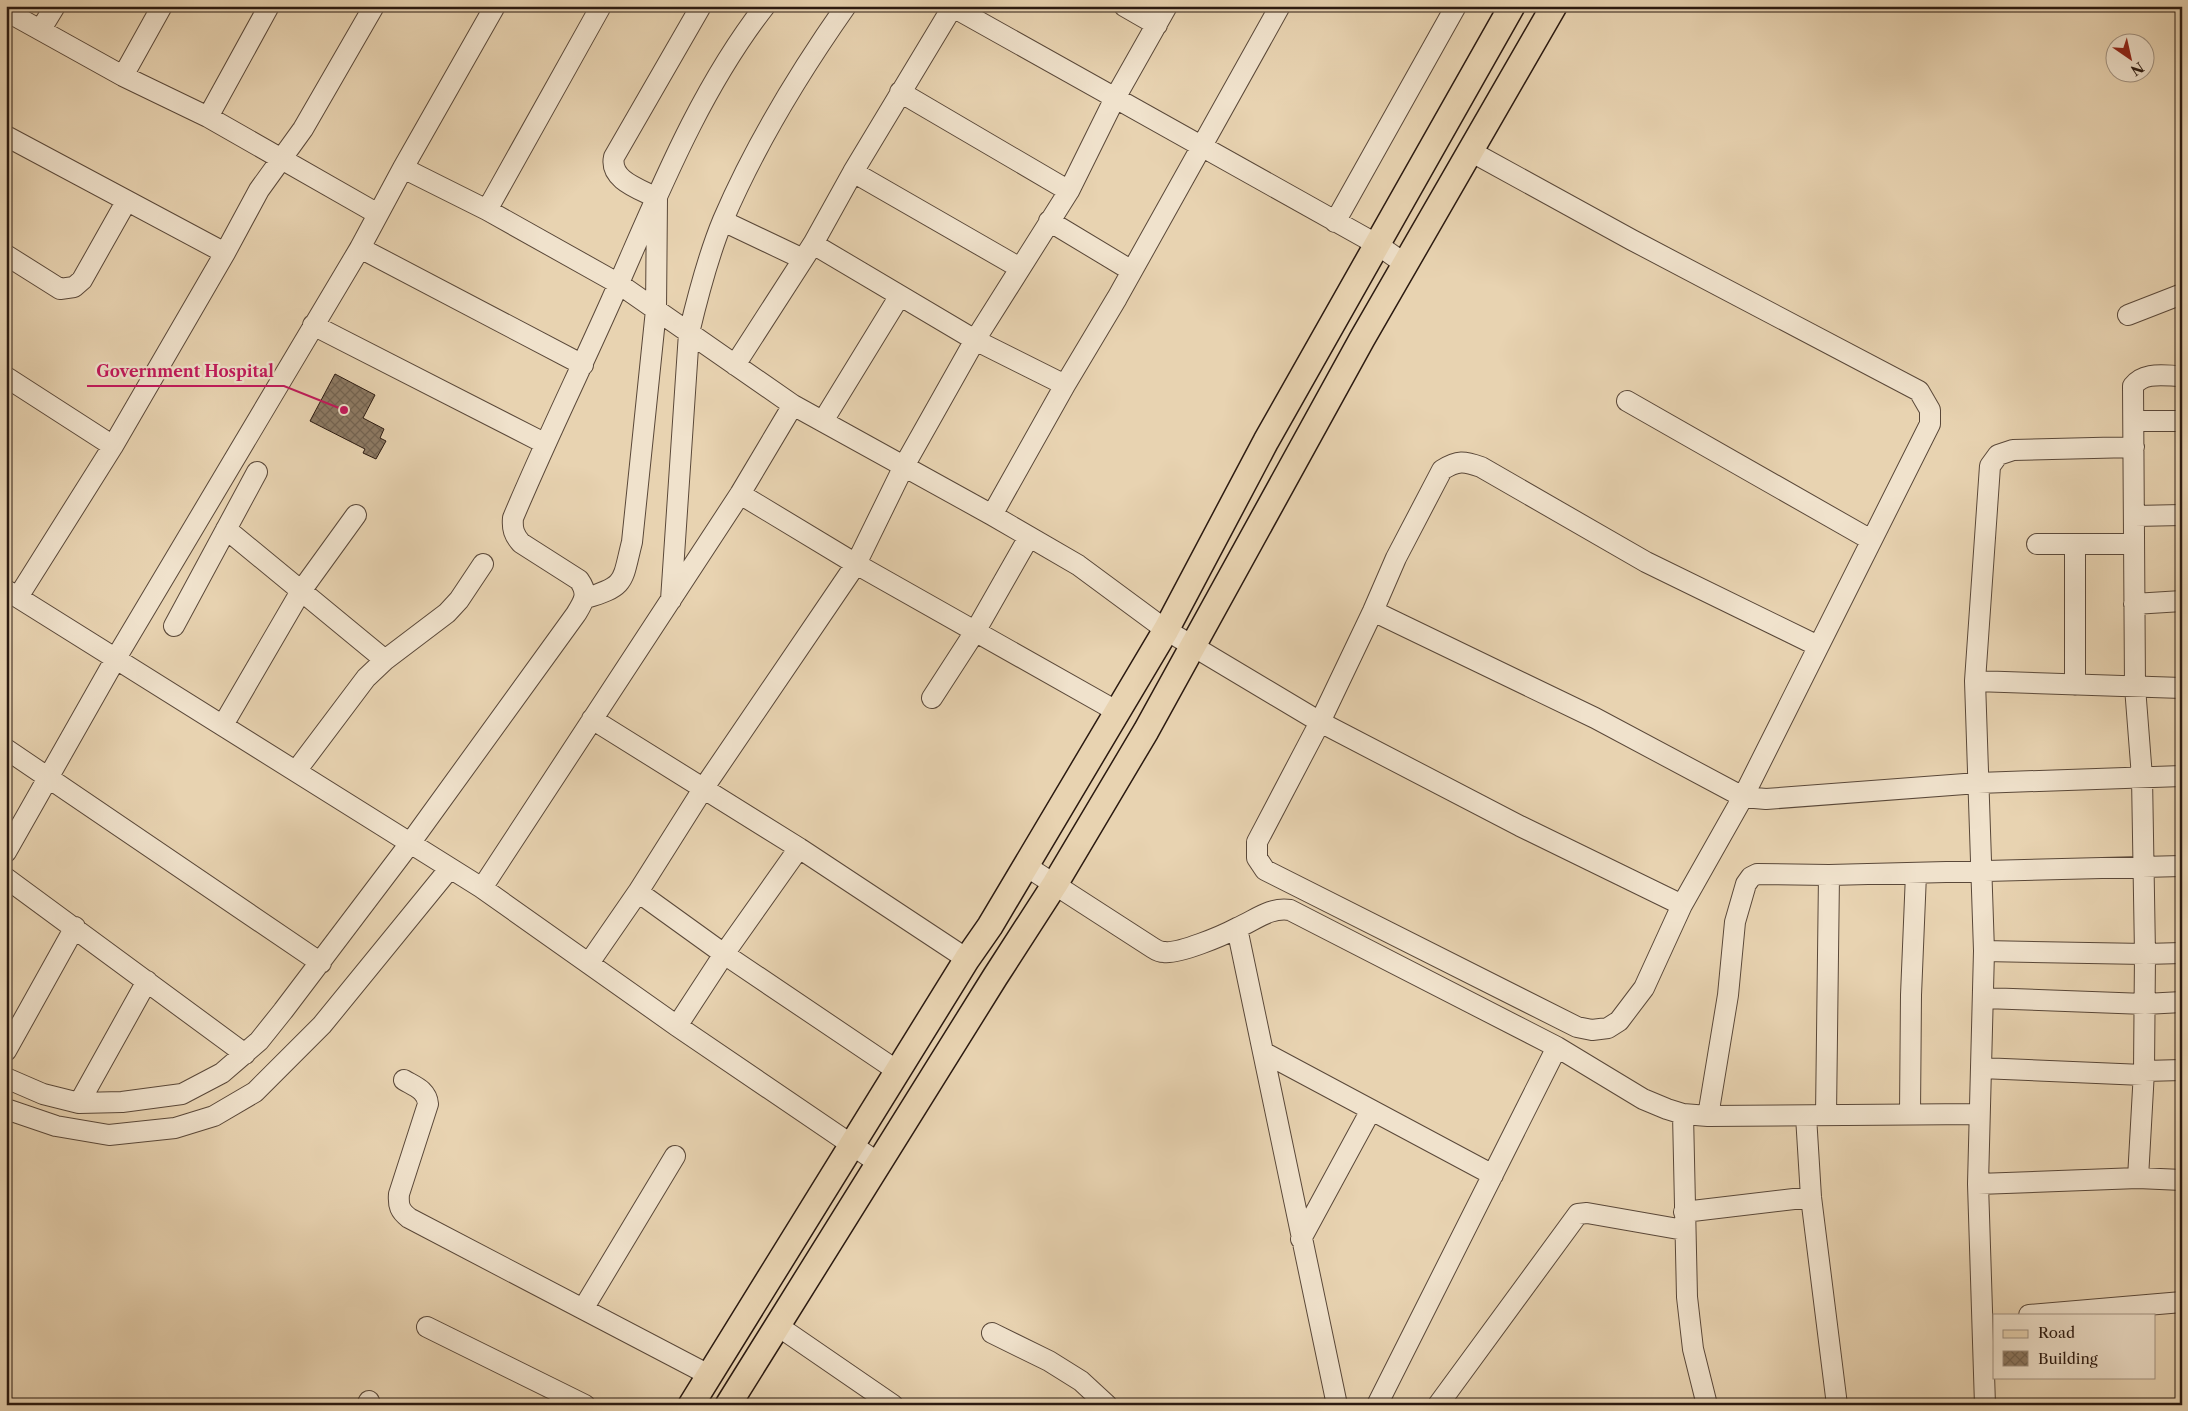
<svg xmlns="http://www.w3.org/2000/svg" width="2188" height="1411" viewBox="0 0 2188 1411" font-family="'Libre Caslon Text',serif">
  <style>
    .building { fill: url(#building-cross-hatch); stroke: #2b1a11 }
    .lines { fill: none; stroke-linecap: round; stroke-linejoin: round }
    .minor-casing { stroke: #5a4839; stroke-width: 22 }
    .major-casing { stroke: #2b1a11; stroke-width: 28 }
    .minor { stroke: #f0e2cc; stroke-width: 20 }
    .major { stroke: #e8d3b1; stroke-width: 25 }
    .leader { fill: none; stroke: #c2185b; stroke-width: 2 }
    .callout-dot { fill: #c2185b; stroke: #f0e2cc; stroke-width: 2 }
    .callout-label { font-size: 16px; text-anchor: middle; font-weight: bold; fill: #c2185b; stroke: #f0e2cc; stroke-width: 4.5; stroke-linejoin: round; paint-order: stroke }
  </style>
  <defs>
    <pattern id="building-cross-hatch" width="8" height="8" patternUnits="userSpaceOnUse" patternTransform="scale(1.25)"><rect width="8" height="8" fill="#8d7a64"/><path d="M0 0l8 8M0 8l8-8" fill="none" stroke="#736351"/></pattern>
  </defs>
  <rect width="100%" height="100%" fill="#e8d3b1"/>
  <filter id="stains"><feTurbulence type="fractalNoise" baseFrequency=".004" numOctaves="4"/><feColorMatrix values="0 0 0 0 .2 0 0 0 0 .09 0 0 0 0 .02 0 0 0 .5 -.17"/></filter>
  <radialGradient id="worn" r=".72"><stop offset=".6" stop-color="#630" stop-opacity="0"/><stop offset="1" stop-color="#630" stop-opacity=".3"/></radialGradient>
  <path class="building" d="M 335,374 L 375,395 L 363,418 L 384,429 L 380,438 L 386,441 L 376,459 L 363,453 L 365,449 L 310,421 Z"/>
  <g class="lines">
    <g class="minor-casing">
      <path id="minor" d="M 951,6 L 1378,245 L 1405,264
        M 1124,6 L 1157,25
        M 6,11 L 123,76 L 208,117 L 378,214
        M 41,29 L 55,6
        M 123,76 L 162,6
        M 900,92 L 1069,191
        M 208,117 L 269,6
        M 6,136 L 225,253
        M 1470,151 L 1632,240 L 1919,391 L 1930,410 L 1930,424 L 1743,797 L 1682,905 L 1644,988 L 1619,1021 L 1608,1028 L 1592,1030 L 1577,1027 L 1265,870 L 1257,858 L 1257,842 L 1320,722 L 1373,611 L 1396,558 L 1442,470 C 1458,460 1464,461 1481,467 L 1646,562 L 1818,646
        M 403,168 L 487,210 L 619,284 L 793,405 L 992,515 L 1078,565 L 1166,630 L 1320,722 L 1520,826 L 1682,905
        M 853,172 L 1020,268
        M 487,210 L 601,6
        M 723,221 L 803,259
        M 1049,221 L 1132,271
        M 1335,222 L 1456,6
        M 813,244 L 975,340 L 1065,385
        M 360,248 L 583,365
        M 6,255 L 60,289 L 74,287 L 82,280 L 126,202
        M 2128,315 L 2182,294
        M 313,325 L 544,443
        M 735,365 L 813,244 L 853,172 L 953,6
        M 6,377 L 113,446
        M 1627,401 L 1871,540
        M 823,421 L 899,297
        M 2134,421 L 2182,421
        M 740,494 L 856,564 L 1118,712
        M 992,515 L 1065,385 L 1117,298 L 1280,6
        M 2135,516 L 2182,515
        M 226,529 L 385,660
        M 2037,544 L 2134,544
        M 6,590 L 482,888 L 677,1026 L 880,1164
        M 18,597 L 113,446 L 225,253 L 259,190 L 303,129 L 374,6
        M 586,598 C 627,586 622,581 632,542 L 656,310 L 657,198 C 640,189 609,180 614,157 L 701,6
        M 671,600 L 689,333 C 698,295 708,256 723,220 C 755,145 799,73 846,6
        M 2134,604 L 2182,601
        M 1373,611 L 1595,718 L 1743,797 L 1766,799 L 1978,783 L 2182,776
        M 174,626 L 257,472
        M 1975,681 L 2182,688
        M 2075,685 L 2075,544
        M 932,698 L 976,630 L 1029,537
        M 592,719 L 799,848 L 967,959
        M 223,725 L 301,591 L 356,515
        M 6,749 L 321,963
        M 296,771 L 366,678 L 385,660 L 447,613 L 459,600 L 483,564
        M 6,852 L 116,658 L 360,248 L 403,168 L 495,6
        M 1026,866 L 1153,948 C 1156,950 1160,952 1164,952 C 1179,954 1222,936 1237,928 C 1256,920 1269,907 1290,910 L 1557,1047 L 1643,1099 L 1667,1109 L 1683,1114 L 1708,1116 L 1979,1114
        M 6,878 L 245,1054
        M 482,888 L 740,494 L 793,405
        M 638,892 L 724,954 L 899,1072
        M 1237,928 L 1337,1405
        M 1984,951 L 2145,954 L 2182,953
        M 589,963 L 638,892 L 703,789 L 856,564 L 904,466 L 975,340 L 1069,191 L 1115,98 L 1167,6
        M 1984,998 L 2145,1004 L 2182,1002
        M 677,1026 L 724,954 L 799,848
        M 6,1051 L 75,927
        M 1263,1052 L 1493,1175
        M 1981,1068 L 2143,1075
        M 2144,1071 L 2182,1070
        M 6,1078 L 43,1094 L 79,1103 L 122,1102 L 182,1094 L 222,1073 L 259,1041 L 283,1011 L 411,842 L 576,614 C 584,601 589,594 579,580 L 521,543 C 514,535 512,529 513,518 C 544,444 579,373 611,301 C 656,200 697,93 765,6
        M 404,1080 C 414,1086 427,1090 428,1104 L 399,1194 C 398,1206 400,1211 409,1218 L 709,1375
        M 79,1103 L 147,981
        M 6,1109 L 56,1126 L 109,1135 L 175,1128 L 214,1116 L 255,1092 L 322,1025 L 450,868
        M 1910,1113 L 1911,995 L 1916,874
        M 1683,1114 L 1687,1297 L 1693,1349 L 1707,1405
        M 1826,1115 L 1829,875
        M 1708,1116 L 1728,995 L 1735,922 L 1746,884 L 1751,877 L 1757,874 L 1829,875 L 2182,866
        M 1806,1116 L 1811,1197 L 1837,1405
        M 2138,1178 L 2144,1071 L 2145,954 L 2142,777 L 2135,687 L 2133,386 C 2144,371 2165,376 2182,376
        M 1978,1184 L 2138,1178 L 2182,1180
        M 1684,1212 L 1811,1197
        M 1301,1239 L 1371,1110
        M 583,1309 L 675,1156
        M 2029,1315 L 2182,1302
        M 778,1326 L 893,1405
        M 427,1327 L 585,1405
        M 992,1333 L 1049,1361 L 1081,1381 L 1107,1405
        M 367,1405 L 369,1401
        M 1377,1405 L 1557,1047
        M 1438,1405 L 1578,1214 L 1587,1213 L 1684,1230
        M 1985,1405 L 1978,1184 L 1984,951 L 1975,681 L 1990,466 L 1998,455 L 2013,450 L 2134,447"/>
    </g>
    <g class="major-casing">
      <path id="major" d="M 691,1405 L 967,959 L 990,926 L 1166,630 L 1266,441 L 1512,6
        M 728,1405 L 995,977 L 1055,884 L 1146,731 L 1362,339 L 1554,6"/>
    </g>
    <use href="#minor" class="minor"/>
    <use href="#major" class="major"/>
  </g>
  <path class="leader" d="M344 410L284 386H87"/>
  <circle class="callout-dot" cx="344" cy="410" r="5"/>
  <g class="callout-label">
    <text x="185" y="377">Government Hospital</text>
  </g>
  <rect width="2188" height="1411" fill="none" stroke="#e8d3b1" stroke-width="25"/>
  <rect x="8" y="8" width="2173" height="1396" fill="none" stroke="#2b1a11" stroke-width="2.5"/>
  <rect x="12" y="12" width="2163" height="1386" fill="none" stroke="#2b1a11"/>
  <rect x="1993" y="1314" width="162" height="65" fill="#f0e2cc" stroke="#a19281"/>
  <rect x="2003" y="1330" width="25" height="8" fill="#e8d3b1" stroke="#a19281"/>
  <text x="2038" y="1338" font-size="15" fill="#2b1a11">Road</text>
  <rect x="2003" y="1351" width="25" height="15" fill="url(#building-cross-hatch)" stroke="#a19281"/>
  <text x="2038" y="1364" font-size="15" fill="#2b1a11">Building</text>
  <g transform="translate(2130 58) rotate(146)"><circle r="24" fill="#f0e2cc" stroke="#a19281"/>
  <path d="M0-4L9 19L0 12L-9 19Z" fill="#8f2418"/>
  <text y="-8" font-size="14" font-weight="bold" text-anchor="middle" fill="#2b1a11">N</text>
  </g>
  <rect width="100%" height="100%" filter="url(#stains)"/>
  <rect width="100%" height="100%" fill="url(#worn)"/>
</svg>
